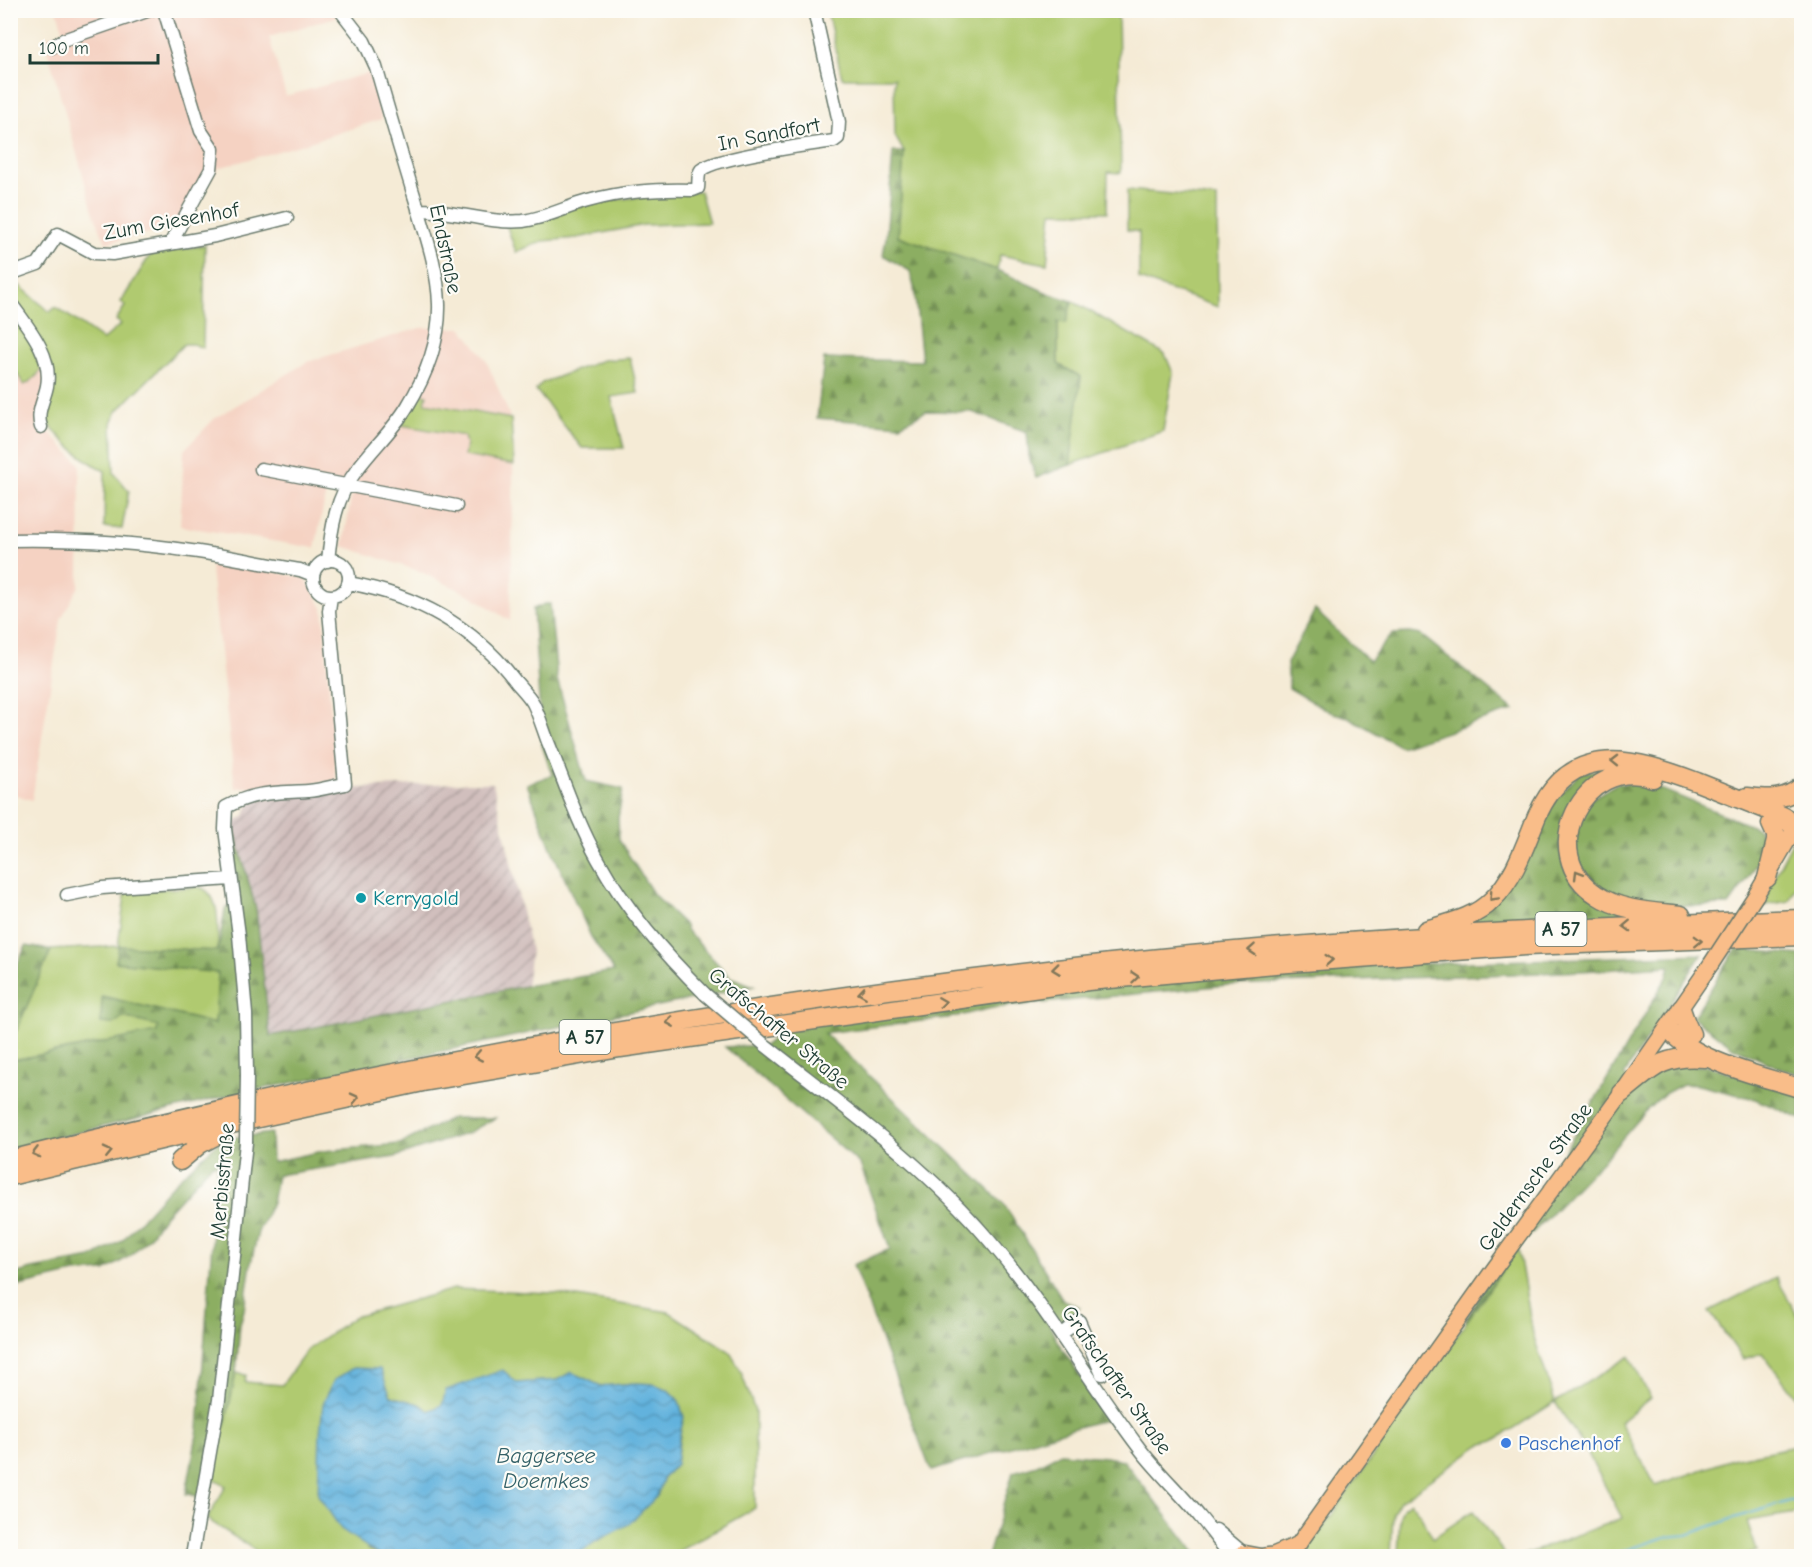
<svg xmlns="http://www.w3.org/2000/svg" width="1812" height="1567" viewBox="0 0 1812 1567" font-family="'Comic Neue',sans-serif">
  <style>
    .built { fill: #f5d2c2 }
    .industrial { fill: url(#industrial-furrows) }
    .green { fill: #b0ca70; stroke: #688452; stroke-width: 1.5 }
    .forest { fill: url(#forest-firs); stroke: #56764b; stroke-width: 1.5 }
    .water { fill: url(#water-waves); stroke: #407888; stroke-width: 1.5 }
    .lines { fill: none; stroke-linecap: round; stroke-linejoin: round }
    .stream { stroke: #62b2dd; stroke-width: 2 }
    .minor-casing { stroke: #6a7a6d; stroke-width: 15 }
    .major-casing { stroke: #6a7a6d; stroke-width: 18 }
    .highway-casing { stroke: #6a7a6d; stroke-width: 21 }
    .minor { stroke: #fff; stroke-width: 12 }
    .major { stroke: #f9bd89; stroke-width: 15 }
    .highway { stroke: #f9bd89; stroke-width: 18 }
    .minor-bridge-casing { stroke: #6a7a6d; stroke-width: 15; stroke-linecap: butt }
    .major-bridge-casing { stroke: #6a7a6d; stroke-width: 18; stroke-linecap: butt }
    .minor-bridge { stroke: #fff; stroke-width: 12 }
    .major-bridge { stroke: #f9bd89; stroke-width: 15 }
    .oneway { stroke: #81775a }
    .culture-dot { fill: #0f9aa8; stroke: #fdfcf7; stroke-width: 2 }
    .shop-dot { fill: #3f7fe0; stroke: #fdfcf7; stroke-width: 2 }
    .labels { text-anchor: middle; dominant-baseline: central; stroke-width: 4.5; stroke-linejoin: round; paint-order: stroke }
    .shield { fill: #fdfcf7; stroke: #62766e; stroke-width: 1.5 }
    .shield-label { font-size: 20px; font-weight: bold; fill: #1f3d34 }
    .street-label { font-size: 21px; fill: #1f3d34; stroke: #fdfcf7 }
    .culture-label { font-size: 21px; fill: #0d838f; stroke: #fdfcf7; text-anchor: start }
    .shop-label { font-size: 21px; fill: #366cbe; stroke: #fdfcf7; text-anchor: start }
    .water-label { font-size: 22px; font-style: italic; fill: #336067; stroke: #fdfcf7 }
  </style>
  <defs>
    <pattern id="industrial-furrows" width="10" height="10" patternUnits="userSpaceOnUse" patternTransform="scale(1.5)"><rect width="10" height="10" fill="#d1bfbd"/><path d="M-1 1l2-2M0 10L10 0M9 11l2-2" fill="none" stroke="#a99c9a"/></pattern>
    <pattern id="forest-firs" width="22" height="20" patternUnits="userSpaceOnUse" patternTransform="scale(1.5)"><rect width="22" height="20" fill="#8cae62"/><path d="M5 1l3.5 6h-7zM16 11l3.5 6h-7z" fill="#728f52"/></pattern>
    <pattern id="water-waves" width="16" height="10" patternUnits="userSpaceOnUse" patternTransform="scale(1.5)"><rect width="16" height="10" fill="#62b2dd"/><path d="M0 5q4-4 8 0t8 0" fill="none" stroke="#5092b4"/></pattern>
  </defs>
  <rect width="100%" height="100%" fill="#fdfcf7"/>
  <filter id="ink" filterUnits="userSpaceOnUse"><feTurbulence type="fractalNoise" baseFrequency=".0167" numOctaves="2"/><feDisplacementMap in="SourceGraphic" scale="12" xChannelSelector="R" yChannelSelector="G"/><feConvolveMatrix kernelMatrix="1 2 1 2 8 2 1 2 1" color-interpolation-filters="sRGB"/></filter>
  <filter id="wash" filterUnits="userSpaceOnUse"><feTurbulence type="fractalNoise" baseFrequency=".008" numOctaves="4" result="noise"/><feDisplacementMap in="SourceGraphic" scale="24" xChannelSelector="R" yChannelSelector="G"/><feGaussianBlur stdDeviation="1.35" result="paint"/><feColorMatrix in="noise" values="0 0 0 0 0 0 0 0 0 0 0 0 0 0 0 0 0 1.4 0 .05"/><feComposite in="paint" operator="in"/></filter>
  <g filter="url(#wash)">
    <rect width="100%" height="100%" fill="#f5ebd6"/>
    <path class="built" d="M 57,11 L 333,11 L 336,17 L 269,37 L 286,96 L 369,73 L 382,119 L 300,145 L 218,168 L 189,215 L 187,224 L 106,243 L 93,211 L 44,38 L 64,32 Z
      M 10,302 L 53,386 L 43,426 L 80,464 L 79,586 L 61,619 L 32,800 L 10,793 Z
      M 420,328 L 462,328 L 486,360 L 509,414 L 513,463 L 513,509 L 510,621 L 472,596 L 419,571 L 343,546 L 352,492 L 327,488 L 315,548 L 180,526 L 184,450 L 214,419 L 307,362 Z
      M 210,560 L 305,578 L 323,608 L 336,781 L 235,788 Z"/>
    <path class="industrial" d="M 451,783 L 493,783 L 531,951 L 526,986 L 270,1036 L 256,909 L 232,822 L 244,817 L 251,800 L 345,789 Z"/>
    <path class="green" d="M 827,11 L 1118,11 L 1121,173 L 1108,172 L 1107,212 L 1052,212 L 1047,264 L 1000,255 L 997,270 L 898,236 L 904,152 L 895,136 L 894,78 L 842,78 Z
      M 1127,190 L 1217,198 L 1218,307 L 1139,279 L 1139,232 L 1127,230 Z
      M 700,191 L 709,223 L 644,225 L 577,238 L 543,241 L 516,252 L 506,224 L 593,202 Z
      M 205,245 L 203,348 L 193,344 L 184,344 L 117,411 L 112,423 L 114,473 L 129,491 L 122,529 L 104,527 L 105,471 C 83,460 55,436 42,414 L 52,371 L 11,299 L 10,280 L 13,280 L 50,312 L 56,307 L 103,340 L 121,324 L 116,320 L 125,306 L 121,302 L 150,255 Z
      M 1072,301 L 1165,354 L 1173,373 L 1163,431 L 1070,465 L 1081,377 L 1058,364 L 1058,321 L 1066,323 Z
      M 10,310 C 18,322 41,352 41,364 C 42,373 32,381 24,385 L 11,363 Z
      M 630,358 L 638,393 L 611,397 L 624,448 L 582,448 L 536,390 L 542,383 L 603,360 Z
      M 421,393 L 427,395 L 425,403 L 511,419 L 514,465 L 464,456 L 466,444 L 464,436 L 401,425 Z
      M 1801,825 L 1801,876 L 1789,901 L 1765,905 L 1772,881 Z
      M 200,887 C 223,896 217,931 218,951 L 119,946 L 116,962 L 219,972 L 215,1024 L 102,996 L 101,1023 L 123,1017 L 159,1026 L 157,1033 C 108,1041 60,1052 11,1060 L 11,1043 L 51,950 L 118,946 L 125,896 L 129,891 Z
      M 1518,1248 L 1533,1334 L 1555,1402 L 1630,1356 L 1650,1398 L 1620,1422 L 1656,1486 L 1732,1459 L 1801,1445 L 1801,1512 L 1747,1521 L 1757,1551 L 1742,1556 L 1521,1556 L 1622,1518 L 1585,1448 L 1555,1402 L 1494,1441 L 1480,1445 L 1400,1501 L 1393,1513 L 1391,1556 L 1303,1556 Z
      M 1776,1277 L 1801,1321 L 1801,1404 L 1762,1353 L 1743,1359 L 1709,1311 Z
      M 454,1289 L 552,1293 L 669,1312 L 729,1351 L 740,1369 L 755,1411 L 755,1508 L 670,1556 L 575,1556 L 656,1496 L 664,1477 L 676,1464 L 683,1415 L 678,1400 L 668,1390 L 654,1384 L 635,1383 L 601,1386 L 571,1372 L 558,1380 L 517,1383 L 442,1405 L 429,1411 L 419,1404 L 391,1396 L 367,1549 L 380,1556 L 264,1556 L 207,1519 L 226,1486 L 213,1479 L 217,1442 L 225,1425 L 236,1373 L 246,1375 L 245,1382 L 282,1385 L 308,1349 L 354,1317 Z
      M 1410,1502 L 1421,1516 L 1433,1538 L 1473,1511 L 1506,1556 L 1398,1556 L 1400,1516 L 1403,1508 Z"/>
    <path class="forest" d="M 893,152 L 904,152 L 898,236 L 997,270 L 1050,294 L 1072,301 L 1066,323 L 1058,322 L 1058,364 L 1081,377 L 1070,465 L 1036,478 L 1029,456 L 1027,432 L 972,412 L 926,411 L 900,425 L 817,418 L 824,359 L 922,361 L 914,287 L 910,271 L 883,255 L 886,238 Z
      M 545,604 L 550,604 L 557,679 L 586,781 L 623,789 L 618,818 L 619,840 L 654,895 L 684,924 L 687,931 L 730,977 L 754,986 L 223,1097 L 11,1149 L 11,1060 C 60,1052 108,1041 157,1032 L 158,1026 L 123,1017 L 113,1024 L 101,1023 L 102,996 L 215,1024 L 218,973 L 116,962 L 119,946 L 218,951 L 225,909 L 231,905 L 227,824 L 232,822 L 256,909 L 270,1036 L 526,986 L 614,971 L 591,937 L 551,848 L 527,784 L 552,775 L 542,745 L 533,609 Z
      M 1315,610 L 1369,661 L 1392,634 L 1409,633 L 1421,635 L 1514,710 L 1401,747 L 1348,717 L 1330,712 L 1289,688 L 1287,663 Z
      M 1626,766 L 1600,776 L 1580,788 L 1568,806 L 1561,825 L 1560,849 L 1564,867 L 1575,886 L 1633,916 L 1461,924 L 1473,919 L 1542,815 L 1580,773 Z
      M 1616,784 L 1642,784 L 1663,790 L 1759,829 L 1765,849 L 1749,877 L 1729,905 L 1686,906 L 1629,902 L 1592,883 L 1574,853 L 1575,829 L 1586,802 Z
      M 26,946 L 51,950 L 11,1043 L 11,977 Z
      M 1736,949 L 1801,955 L 1801,1074 L 1784,1070 L 1733,1047 L 1693,1017 Z
      M 1702,954 L 1624,1075 L 1637,1090 L 1664,1066 L 1710,1066 L 1801,1096 L 1801,1119 L 1755,1099 L 1698,1085 L 1683,1084 L 1664,1094 L 1647,1110 L 1607,1156 L 1518,1248 L 1465,1321 L 1667,977 L 1670,966 L 1562,972 L 1228,985 L 992,1008 L 954,1017 L 824,1033 L 1004,1204 L 1063,1300 L 1080,1307 L 1064,1325 L 1039,1303 L 1056,1339 L 1108,1420 L 1092,1423 L 931,1471 L 853,1265 L 890,1249 L 860,1164 L 725,1047 L 765,1045 L 790,1024 L 946,999 L 1275,969 Z
      M 452,1118 L 495,1118 L 468,1133 L 395,1157 L 277,1175 L 272,1203 L 258,1232 L 251,1263 L 244,1310 L 240,1324 L 236,1373 L 225,1425 L 217,1442 L 213,1484 L 207,1498 L 186,1494 L 198,1429 L 218,1163 L 211,1165 L 163,1217 L 150,1236 L 130,1256 L 105,1271 L 75,1273 L 11,1288 L 11,1275 L 32,1269 L 91,1258 L 122,1241 L 173,1184 L 203,1156 L 223,1139 L 271,1133 L 272,1162 L 323,1151 L 400,1144 Z
      M 1060,1453 L 1106,1457 L 1123,1460 L 1198,1556 L 988,1556 L 1013,1472 L 1037,1465 Z"/>
    <path class="water" d="M 353,1368 L 380,1369 L 391,1396 L 419,1404 L 429,1411 L 442,1405 L 446,1390 L 503,1370 L 517,1383 L 558,1380 L 571,1372 L 601,1386 L 635,1383 L 654,1384 L 668,1390 L 678,1400 L 684,1417 L 679,1438 L 676,1464 L 664,1477 L 657,1496 L 629,1524 L 595,1542 L 575,1556 L 380,1556 L 341,1529 L 318,1495 L 320,1433 L 323,1404 L 334,1380 Z"/>
    <g class="lines">
      <path class="stream" d="M 1609,1556 L 1665,1537 L 1687,1535 L 1728,1520 L 1790,1501 L 1802,1501"/>
    </g>
  </g>
  <g filter="url(#ink)">
    <g class="lines">
      <g class="minor-casing">
        <path id="minor" d="M 164,10 L 201,131 L 213,149 L 211,169 L 170,244
          M 52,47 L 63,40 L 150,10
          M 418,210 C 453,210 488,224 523,221 C 546,218 566,207 588,201 C 624,191 656,189 693,190 L 698,188 C 699,183 697,175 701,170 C 714,158 811,144 834,141 L 838,138 L 839,122 L 814,10
          M 10,274 L 38,264 L 58,234 L 94,253 L 112,254 L 215,236 L 287,218
          M 10,302 C 27,326 53,355 47,386 C 44,401 36,412 41,427
          M 261,469 L 456,506
          M 10,540 C 70,539 131,542 191,551 C 227,556 264,564 300,570 L 313,575
          M313 578a18 18 0 1 1 36 0a18 18 0 1 1-36 0Z
          M 328,561 C 331,529 336,497 356,471 C 372,449 393,430 407,407 C 426,376 440,341 439,304 C 438,270 426,235 416,202 C 402,157 389,112 376,67 L 364,41 L 340,10
          M 348,583 C 416,595 474,626 516,682 C 522,689 529,696 533,703 C 539,715 543,729 548,742 C 564,781 577,822 598,859 C 626,910 664,953 705,994
          M 67,895 L 102,888 L 231,879
          M 765,1045 C 842,1106 924,1164 988,1239 C 1044,1303 1086,1377 1137,1445 C 1156,1471 1180,1492 1200,1517 C 1211,1530 1220,1544 1231,1556
          M 247,1075 L 246,1014 L 239,935 L 225,829 L 226,807 C 256,791 276,793 308,791 C 321,790 333,786 345,784 L 329,611 L 331,596
          M 1061,1334 L 1079,1321 L 1102,1374
          M 1216,1530 L 1247,1556
          M 192,1556 L 219,1400 L 246,1142"/>
      </g>
      <g class="major-casing">
        <path id="major" d="M 1756,895 L 1802,816
          M 1243,1553 L 1259,1556
          M 1264,1556 L 1273,1555 L 1299,1544
          M 1290,1556 L 1494,1269 L 1622,1093 L 1711,964"/>
      </g>
      <g class="highway-casing">
        <path id="highway" d="M 1653,778 C 1583,754 1534,855 1597,895 C 1620,911 1654,912 1681,915
          M 1747,797 C 1767,800 1787,800 1802,786
          M 1767,878 L 1776,841 L 1776,835 L 1771,824
          M 1426,930 C 1449,923 1475,918 1492,900 C 1515,878 1525,845 1537,816 C 1571,739 1635,759 1697,782 C 1720,791 1742,800 1765,809 C 1771,812 1780,814 1786,818 C 1789,821 1792,826 1795,829
          M 1681,1009 L 1686,1023 L 1691,1034
          M 1668,1029 C 1697,1063 1759,1075 1802,1089
          M 1622,1093 C 1652,1068 1664,1054 1705,1058
          M 10,1160 C 373,1068 740,1003 1111,963 C 1340,938 1571,928 1802,919
          M 180,1161 L 200,1144 L 221,1133
          M 10,1176 L 186,1134 L 423,1082 L 620,1048 L 1088,981 L 1275,964 L 1525,946 L 1802,936"/>
      </g>
      <use href="#minor" class="minor"/>
      <use href="#major" class="major"/>
      <use href="#highway" class="highway"/>
      <g class="minor-bridge-casing">
        <path id="minor-bridge" d="M 705,994 L 765,1045
          M 246,1142 L 247,1075"/>
      </g>
      <g class="major-bridge-casing">
        <path id="major-bridge" d="M 1711,964 L 1756,895"/>
      </g>
      <use href="#minor-bridge" class="minor-bridge"/>
      <use href="#major-bridge" class="major-bridge"/>
    </g>
    <defs><path id="oneway-chevron" d="M-2-3.5L2.5 0L-2 3.5" fill="none" stroke-width="1.6" stroke-linecap="round" stroke-linejoin="round" transform="scale(1.5)"/></defs>
    <g class="oneway">
      <use href="#oneway-chevron" transform="translate(1615 761) rotate(-179)"/>
      <use href="#oneway-chevron" transform="translate(1578 874) rotate(-121)"/>
      <use href="#oneway-chevron" transform="translate(1493 897) rotate(133)"/>
      <use href="#oneway-chevron" transform="translate(1627 926) rotate(178)"/>
      <use href="#oneway-chevron" transform="translate(1698 941) rotate(-2)"/>
      <use href="#oneway-chevron" transform="translate(1252 950) rotate(176)"/>
      <use href="#oneway-chevron" transform="translate(1329 960) rotate(-4)"/>
      <use href="#oneway-chevron" transform="translate(1056 969) rotate(173)"/>
      <use href="#oneway-chevron" transform="translate(1135 977) rotate(-5)"/>
      <use href="#oneway-chevron" transform="translate(862 993) rotate(172)"/>
      <use href="#oneway-chevron" transform="translate(942 1002) rotate(-8)"/>
      <use href="#oneway-chevron" transform="translate(670 1022) rotate(171)"/>
      <use href="#oneway-chevron" transform="translate(478 1056) rotate(169)"/>
      <use href="#oneway-chevron" transform="translate(355 1098) rotate(-13)"/>
      <use href="#oneway-chevron" transform="translate(108 1152) rotate(-13)"/>
      <use href="#oneway-chevron" transform="translate(36 1153) rotate(166)"/>
    </g>
  </g>
  <circle class="culture-dot" cx="361" cy="898" r="6"/>
  <circle class="shop-dot" cx="1506" cy="1443" r="6"/>
  <g class="labels">
    <g class="shield">
      <rect x="1535.5" y="912" width="51" height="34" rx="4.5"/>
      <rect x="559.5" y="1020" width="51" height="34" rx="4.5"/>
    </g>
    <g class="shield-label">
      <text x="1561" y="929">A 57</text>
      <text x="585" y="1037">A 57</text>
    </g>
    <g class="street-label">
      <text transform="translate(769 134) rotate(-11)">In Sandfort</text>
      <text transform="translate(171 221) rotate(-10)">Zum Giesenhof</text>
      <text transform="translate(446 249) rotate(78)">Endstraße</text>
      <text transform="translate(779 1028) rotate(40)">Grafschafter Straße</text>
      <text transform="translate(1535 1177) rotate(-54)">Geldernsche Straße</text>
      <text transform="translate(222 1181) rotate(-85)">Merbisstraße</text>
      <text transform="translate(1117 1380) rotate(55)">Grafschafter Straße</text>
    </g>
    <g class="culture-label">
      <text x="373" y="898">Kerrygold</text>
    </g>
    <g class="shop-label">
      <text x="1518" y="1443">Paschenhof</text>
    </g>
    <g class="water-label">
      <text x="546" y="1456">Baggersee<tspan x="546" dy="25">Doemkes</tspan></text>
    </g>
  </g>
  <rect width="1812" height="1567" fill="none" stroke="#fdfcf7" stroke-width="36"/>
  <path d="M30 54v9h128v-9" fill="none" stroke="#1f3d34" stroke-width="3"/>
  <text x="39" y="54" font-size="18" fill="#1f3d34" stroke="#fdfcf7" stroke-width="4.5" paint-order="stroke">100 m</text>
</svg>
